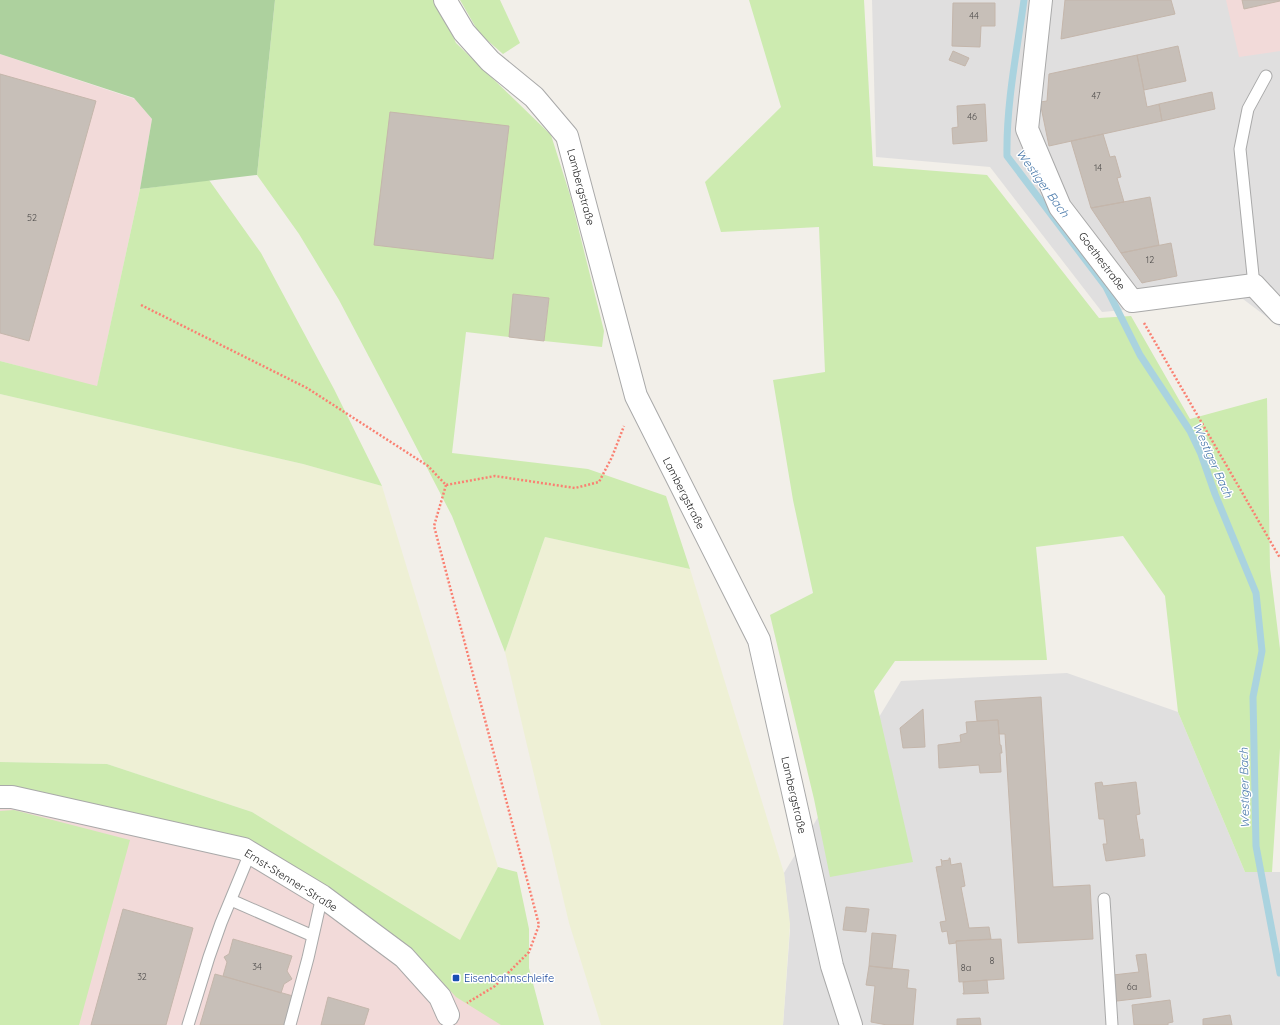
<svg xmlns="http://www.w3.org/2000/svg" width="1280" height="1025" viewBox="0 0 1280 1025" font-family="Quicksand,sans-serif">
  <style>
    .residential { fill: #e0dfdf }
    .commercial { fill: #f2dad9 }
    .farmland { fill: #eef0d5 }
    .grass { fill: #cdebb0 }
    .forest { fill: #add19e }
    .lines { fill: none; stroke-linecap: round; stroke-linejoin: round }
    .stream { stroke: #aad3df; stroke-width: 7 }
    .building { fill: #c7bfb8; stroke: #c4b6ab }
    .lane-casing { stroke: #a9a9a9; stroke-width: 13 }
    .street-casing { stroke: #a9a9a9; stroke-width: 24 }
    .path { stroke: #fa8072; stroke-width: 2.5; stroke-dasharray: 2 2; stroke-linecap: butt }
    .lane { stroke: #fff; stroke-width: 11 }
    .street { stroke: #fff; stroke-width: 22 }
    .transit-dot { fill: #1a4fb4; stroke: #fff; stroke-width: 1.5 }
    .labels { text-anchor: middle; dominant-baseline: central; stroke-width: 3; stroke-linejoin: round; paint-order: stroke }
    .number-label { font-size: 9px; fill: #4b4948 }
    .street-label { font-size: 11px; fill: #222; stroke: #fff }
    .transit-label { font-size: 11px; fill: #164399; stroke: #fff; text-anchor: start }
    .water-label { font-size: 12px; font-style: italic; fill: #4a7aab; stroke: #fff }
  </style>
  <rect width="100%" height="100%" fill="#f2efe9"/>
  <path class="residential" d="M 872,0 L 1280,0 L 1280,327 L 1243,299 L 1102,312 L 990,167 L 876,157 Z
    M 1067,673 L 1178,712 L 1245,872 L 1280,872 L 1280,1025 L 783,1025 L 790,930 L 784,873 L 901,681 Z"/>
  <path class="commercial" d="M 1226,0 L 1280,0 L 1280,51 L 1239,57 Z
    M 0,54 L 135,99 L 152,119 L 140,189 L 97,387 L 0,361 Z
    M 0,768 L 248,819 L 528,1025 L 0,1025 Z"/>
  <path class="farmland" d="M 0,394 L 303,464 L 382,486 L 498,867 L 460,941 L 252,812 L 107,764 L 0,762 Z
    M 545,537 L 690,569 L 784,873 L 790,924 L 783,1025 L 601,1025 L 569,923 L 505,652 Z"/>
  <path class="grass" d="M 275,0 L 436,0 L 456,43 L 551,135 L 570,195 L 604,331 L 602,347 L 544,341 L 549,298 L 514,294 L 509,337 L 466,332 L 452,453 L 588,469 L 666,496 L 690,569 L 545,537 L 505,652 L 452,516 L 397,410 L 339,300 L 299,234 L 257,175 Z
    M 460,0 L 500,0 L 520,43 L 503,54 L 479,33 Z
    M 749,0 L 864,0 L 873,166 L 987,175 L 1099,318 L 1131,316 L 1190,419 L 1267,398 L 1270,568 L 1280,649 L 1280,748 L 1272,872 L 1245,872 L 1178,712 L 1165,596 L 1123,536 L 1036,547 L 1047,660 L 895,661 L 874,691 L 913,862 L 830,877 L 814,799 L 770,615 L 813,593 L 793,500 L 773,380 L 825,372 L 819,227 L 721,232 L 705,182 L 781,107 Z
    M 209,180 L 261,253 L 334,389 L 382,486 L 303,464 L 0,394 L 0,361 L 97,386 L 140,189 Z
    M 0,762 L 107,764 L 252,812 L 460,940 L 498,867 L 517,872 L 529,929 L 529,968 L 544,1025 L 501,1025 L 456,997 L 409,946 L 249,843 L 0,790 Z
    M 14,810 L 130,840 L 79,1025 L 0,1025 L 0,811 Z"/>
  <path class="forest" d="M 0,0 L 275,0 L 257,175 L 140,189 L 152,119 L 134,98 L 0,54 Z"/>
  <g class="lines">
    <path class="stream" d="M 1024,0 C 1017,51 1006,104 1007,156 L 1106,287 L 1140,355 L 1190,431 L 1201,454 L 1215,494 L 1256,593 L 1262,651 L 1253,697 L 1256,846 L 1280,973"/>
  </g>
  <path class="building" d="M 1065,0 L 1171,0 L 1175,14 L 1061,39 Z
    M 1242,0 L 1280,0 L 1280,1 L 1244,9 Z
    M 953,3 L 995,3 L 995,26 L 981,26 L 980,47 L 952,46 Z
    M 1178,46 L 1186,81 L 1144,90 L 1137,55 Z
    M 953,51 L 969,58 L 965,66 L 949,60 Z
    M 1137,55 L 1147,107 L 1159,104 L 1162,121 L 1049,146 L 1040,102 L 1047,101 L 1049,74 Z
    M 0,74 L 96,101 L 29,341 L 0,333 Z
    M 1212,92 L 1215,109 L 1162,121 L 1159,104 Z
    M 985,104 L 987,141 L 953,144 L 952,128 L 958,127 L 957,106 Z
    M 390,112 L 509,126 L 493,259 L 374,245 Z
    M 1103,134 L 1110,157 L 1115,156 L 1121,177 L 1117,178 L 1124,202 L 1091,208 L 1071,141 Z
    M 1150,197 L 1159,245 L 1121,253 L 1091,208 Z
    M 1171,243 L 1177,276 L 1146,282 L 1142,283 L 1121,253 Z
    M 513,294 L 549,298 L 544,341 L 509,337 Z
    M 1041,697 L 1053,887 L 1090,885 L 1093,939 L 1018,943 L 1005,734 L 999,734 L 998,720 L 977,721 L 975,701 Z
    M 923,709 L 925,747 L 903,748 L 900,728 Z
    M 998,720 L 1000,745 L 1001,745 L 1002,753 L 1000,753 L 1001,772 L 980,773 L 979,765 L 939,768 L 938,745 L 961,742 L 960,735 L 967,733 L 966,722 Z
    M 1102,782 L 1103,786 L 1136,782 L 1140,814 L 1136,815 L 1140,840 L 1143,839 L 1145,856 L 1106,861 L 1103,844 L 1107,844 L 1104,819 L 1099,819 L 1095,783 Z
    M 949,858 L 950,858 L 951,865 L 961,863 L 965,886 L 961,887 L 969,928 L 989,927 L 991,939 L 956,941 L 956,943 L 949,944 L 947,931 L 942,932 L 940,922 L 946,921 L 936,867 L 942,866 L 941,859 L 942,861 L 949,860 Z
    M 846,907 L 869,909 L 866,932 L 843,930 Z
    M 123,909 L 193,928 L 166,1025 L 91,1025 Z
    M 872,933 L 896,935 L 892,969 L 869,966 Z
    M 233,939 L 292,956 L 287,971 L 292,979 L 284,984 L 281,993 L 223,976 L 227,962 L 224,957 L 229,954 Z
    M 1001,939 L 1004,979 L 959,982 L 956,941 Z
    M 1146,954 L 1151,997 L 1117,1001 L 1113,975 L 1139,972 L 1136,955 Z
    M 869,966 L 909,970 L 907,988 L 916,989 L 913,1025 L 887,1025 L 871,1022 L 875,986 L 866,985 Z
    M 215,974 L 293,996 L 285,1025 L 200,1025 Z
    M 987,980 L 988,992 L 989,993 L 963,994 L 963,993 L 964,993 L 963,982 Z
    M 328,997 L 369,1009 L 364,1025 L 321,1025 Z
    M 1170,1000 L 1173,1022 L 1168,1023 L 1168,1025 L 1134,1025 L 1132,1005 Z
    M 1230,1015 L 1232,1025 L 1203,1025 L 1203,1019 Z
    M 980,1018 L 981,1025 L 957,1025 L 957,1019 Z"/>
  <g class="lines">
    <g class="lane-casing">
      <path id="lane" d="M 1254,285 L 1240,149 L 1248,109 L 1266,76
        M 1104,899 L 1112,1025
        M 231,900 L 313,936
        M 188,1025 L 209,957 L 221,923 L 250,853
        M 290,1025 L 308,958 L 322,896"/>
    </g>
    <g class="street-casing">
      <path id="street" d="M 445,0 L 464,32 L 490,61 L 534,97 L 567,136 L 636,396 L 759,640 L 832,966 L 851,1025
        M 1041,0 L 1027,129 L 1060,207 L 1132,301 L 1254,285 L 1280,313
        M 0,797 L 12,797 L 244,849 L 322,896 L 404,957 L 440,997 L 448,1015"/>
    </g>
    <path class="path" d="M 141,305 L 307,388 L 428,466 L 446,485 L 495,476 L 575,488 L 599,482 L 612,457 L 624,426
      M 1144,323 L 1280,558
      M 446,485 L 434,526 L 539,925 L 529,952 L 495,986 L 467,1003"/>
    <use href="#lane" class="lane"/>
    <use href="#street" class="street"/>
  </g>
  <rect class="transit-dot" x="452" y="974" width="8" height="8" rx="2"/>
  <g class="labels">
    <g class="number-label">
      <text x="974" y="15">44</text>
      <text x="1096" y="95">47</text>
      <text x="972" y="116">46</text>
      <text x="1098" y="167">14</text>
      <text x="32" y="217">52</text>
      <text x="1150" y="259">12</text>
      <text x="992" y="960">8</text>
      <text x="257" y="966">34</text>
      <text x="966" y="967">8a</text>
      <text x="142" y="976">32</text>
      <text x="1132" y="986">6a</text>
    </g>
    <g class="street-label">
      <text transform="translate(581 187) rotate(75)">Lambergstraße</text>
      <text transform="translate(1102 261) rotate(53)">Goethestraße</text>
      <text transform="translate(684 493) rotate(63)">Lambergstraße</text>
      <text transform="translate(794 795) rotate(77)">Lambergstraße</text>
      <text transform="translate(291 880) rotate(32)">Ernst-Stenner-Straße</text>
    </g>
    <g class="transit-label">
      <text x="464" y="978">Eisenbahnschleife</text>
    </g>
    <g class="water-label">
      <text transform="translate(1043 183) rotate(54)">Westiger Bach</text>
      <text transform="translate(1213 460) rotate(66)">Westiger Bach</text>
      <text transform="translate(1244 788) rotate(-91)">Westiger Bach</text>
    </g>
  </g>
</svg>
